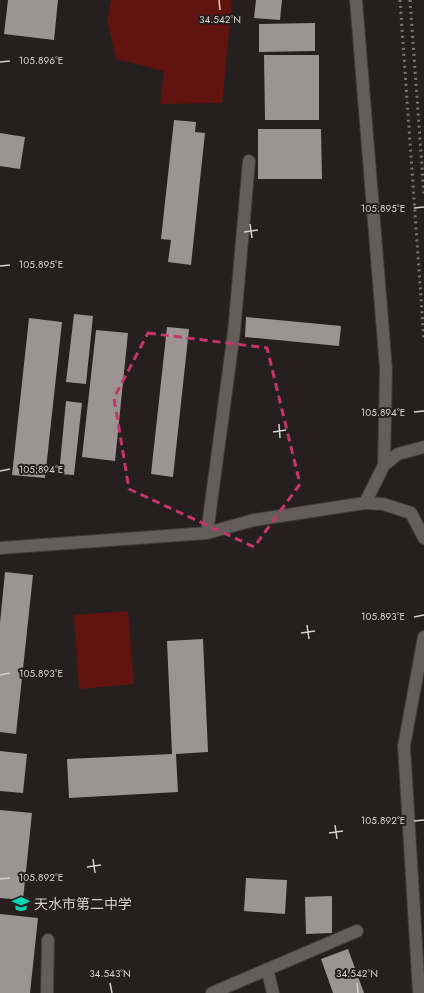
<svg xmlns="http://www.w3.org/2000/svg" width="424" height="993" viewBox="0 0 424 993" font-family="Jost,'Noto Sans SC',sans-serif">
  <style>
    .green { fill: #61140f }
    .building { fill: #9b9493 }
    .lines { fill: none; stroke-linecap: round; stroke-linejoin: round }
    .minor-casing { stroke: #3e3a39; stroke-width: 14 }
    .minor { stroke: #635d5c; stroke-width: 12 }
    .rail { stroke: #7a7574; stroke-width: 3; stroke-dasharray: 2 4; stroke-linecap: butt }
    .marked { fill: none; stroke: #c5346d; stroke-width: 3; stroke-dasharray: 8 5; stroke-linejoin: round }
    .ticks { fill: none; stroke: #d5d1d1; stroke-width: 1.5 }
    .labels { text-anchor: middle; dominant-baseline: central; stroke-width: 4; stroke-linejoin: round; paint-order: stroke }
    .poi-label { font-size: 14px; fill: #d5d1d1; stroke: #25201f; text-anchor: start }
    .ticks-label { font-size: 10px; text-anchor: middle; fill: #d5d1d1; stroke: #25201f; stroke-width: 4; stroke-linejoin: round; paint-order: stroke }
  </style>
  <rect width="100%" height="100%" fill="#25201f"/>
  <path class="green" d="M 111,0 L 232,0 L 222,103 L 160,104 L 164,71 L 116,59 L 107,20 Z
    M 128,611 L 134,684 L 79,689 L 74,615 Z"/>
  <path class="building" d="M 8,0 L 58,0 L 54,40 L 4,34 Z
    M 256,0 L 282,0 L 280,20 L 254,18 Z
    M 315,23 L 315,51 L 259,52 L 259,24 Z
    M 264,55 L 319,55 L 319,120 L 265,120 Z
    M 174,120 L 196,122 L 195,132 L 205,133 L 191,265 L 168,262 L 171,240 L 161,239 Z
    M 258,129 L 321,129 L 322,179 L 258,179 Z
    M 0,133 L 25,137 L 20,169 L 0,166 Z
    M 74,314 L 93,316 L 86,384 L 66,382 Z
    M 246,317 L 341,326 L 339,346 L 245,337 Z
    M 29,318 L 62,322 L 45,478 L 12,475 Z
    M 167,327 L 189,329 L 173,477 L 151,474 Z
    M 96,330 L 128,333 L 115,461 L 82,457 Z
    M 66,401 L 82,403 L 74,475 L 59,474 Z
    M 5,572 L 33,575 L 16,734 L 0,732 L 0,623 Z
    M 203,639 L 208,752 L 176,754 L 178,792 L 69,798 L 67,759 L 172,754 L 167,641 Z
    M 0,751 L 27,754 L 23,793 L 0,791 Z
    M 0,810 L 32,813 L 23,900 L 0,898 Z
    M 246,878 L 287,880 L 285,914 L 244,911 Z
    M 332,896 L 332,933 L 306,934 L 305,897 Z
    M 0,914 L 38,918 L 30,993 L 0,993 Z
    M 348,949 L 364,993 L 333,993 L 321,959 Z"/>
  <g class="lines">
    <g class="minor-casing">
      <path id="minor" d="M 356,0 L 386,369 L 384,465
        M 365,503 L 384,465 L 398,454 L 424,447
        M 207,533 L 254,520 L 365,503 L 383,504 L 411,513 L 424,538
        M 0,548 L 207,533 L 234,332 L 249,161
        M 267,969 L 273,993
        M 47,993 L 48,940
        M 212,993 L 357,931
        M 419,993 L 404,746 L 424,637"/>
    </g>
    <use href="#minor" class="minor"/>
    <path class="rail" d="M 400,0 L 424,341
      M 410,0 L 424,195"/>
  </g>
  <path class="marked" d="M 148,333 L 267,348 L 300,484 L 254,547 L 129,489 L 114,398 Z"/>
  <path class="ticks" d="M 219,0 L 220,10M 0,62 L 10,61M 414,208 L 424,207M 250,224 L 252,238M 244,232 L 258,230M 0,266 L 10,265M 414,412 L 424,411M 279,424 L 280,438M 273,432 L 286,430M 0,471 L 10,469M 414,617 L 424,615M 307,625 L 309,639M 301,633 L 315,631M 0,675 L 10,673M 414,821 L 424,820M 335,825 L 337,839M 329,833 L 343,831M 93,859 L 95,873M 87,867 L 101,865M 0,879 L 10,878M 110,983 L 112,993M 357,983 L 358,993"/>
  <defs>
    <g id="school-bare" transform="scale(1.38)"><path d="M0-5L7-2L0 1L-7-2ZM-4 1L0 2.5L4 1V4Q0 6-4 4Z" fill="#06d5b6" stroke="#25201f" stroke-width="2.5" paint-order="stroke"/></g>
  </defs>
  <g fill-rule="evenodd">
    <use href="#school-bare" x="21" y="904"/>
  </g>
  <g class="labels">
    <g class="poi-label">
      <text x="34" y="904">天水市第二中学</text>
    </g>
  </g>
  <g class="ticks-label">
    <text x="220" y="23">34.542°N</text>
    <text x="41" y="64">105.896°E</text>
    <text x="383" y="212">105.895°E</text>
    <text x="41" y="268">105.895°E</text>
    <text x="383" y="416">105.894°E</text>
    <text x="41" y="473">105.894°E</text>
    <text x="383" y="620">105.893°E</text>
    <text x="41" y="677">105.893°E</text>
    <text x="383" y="824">105.892°E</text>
    <text x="41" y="881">105.892°E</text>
    <text x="110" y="977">34.543°N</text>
    <text x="357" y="977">34.542°N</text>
  </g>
</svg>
